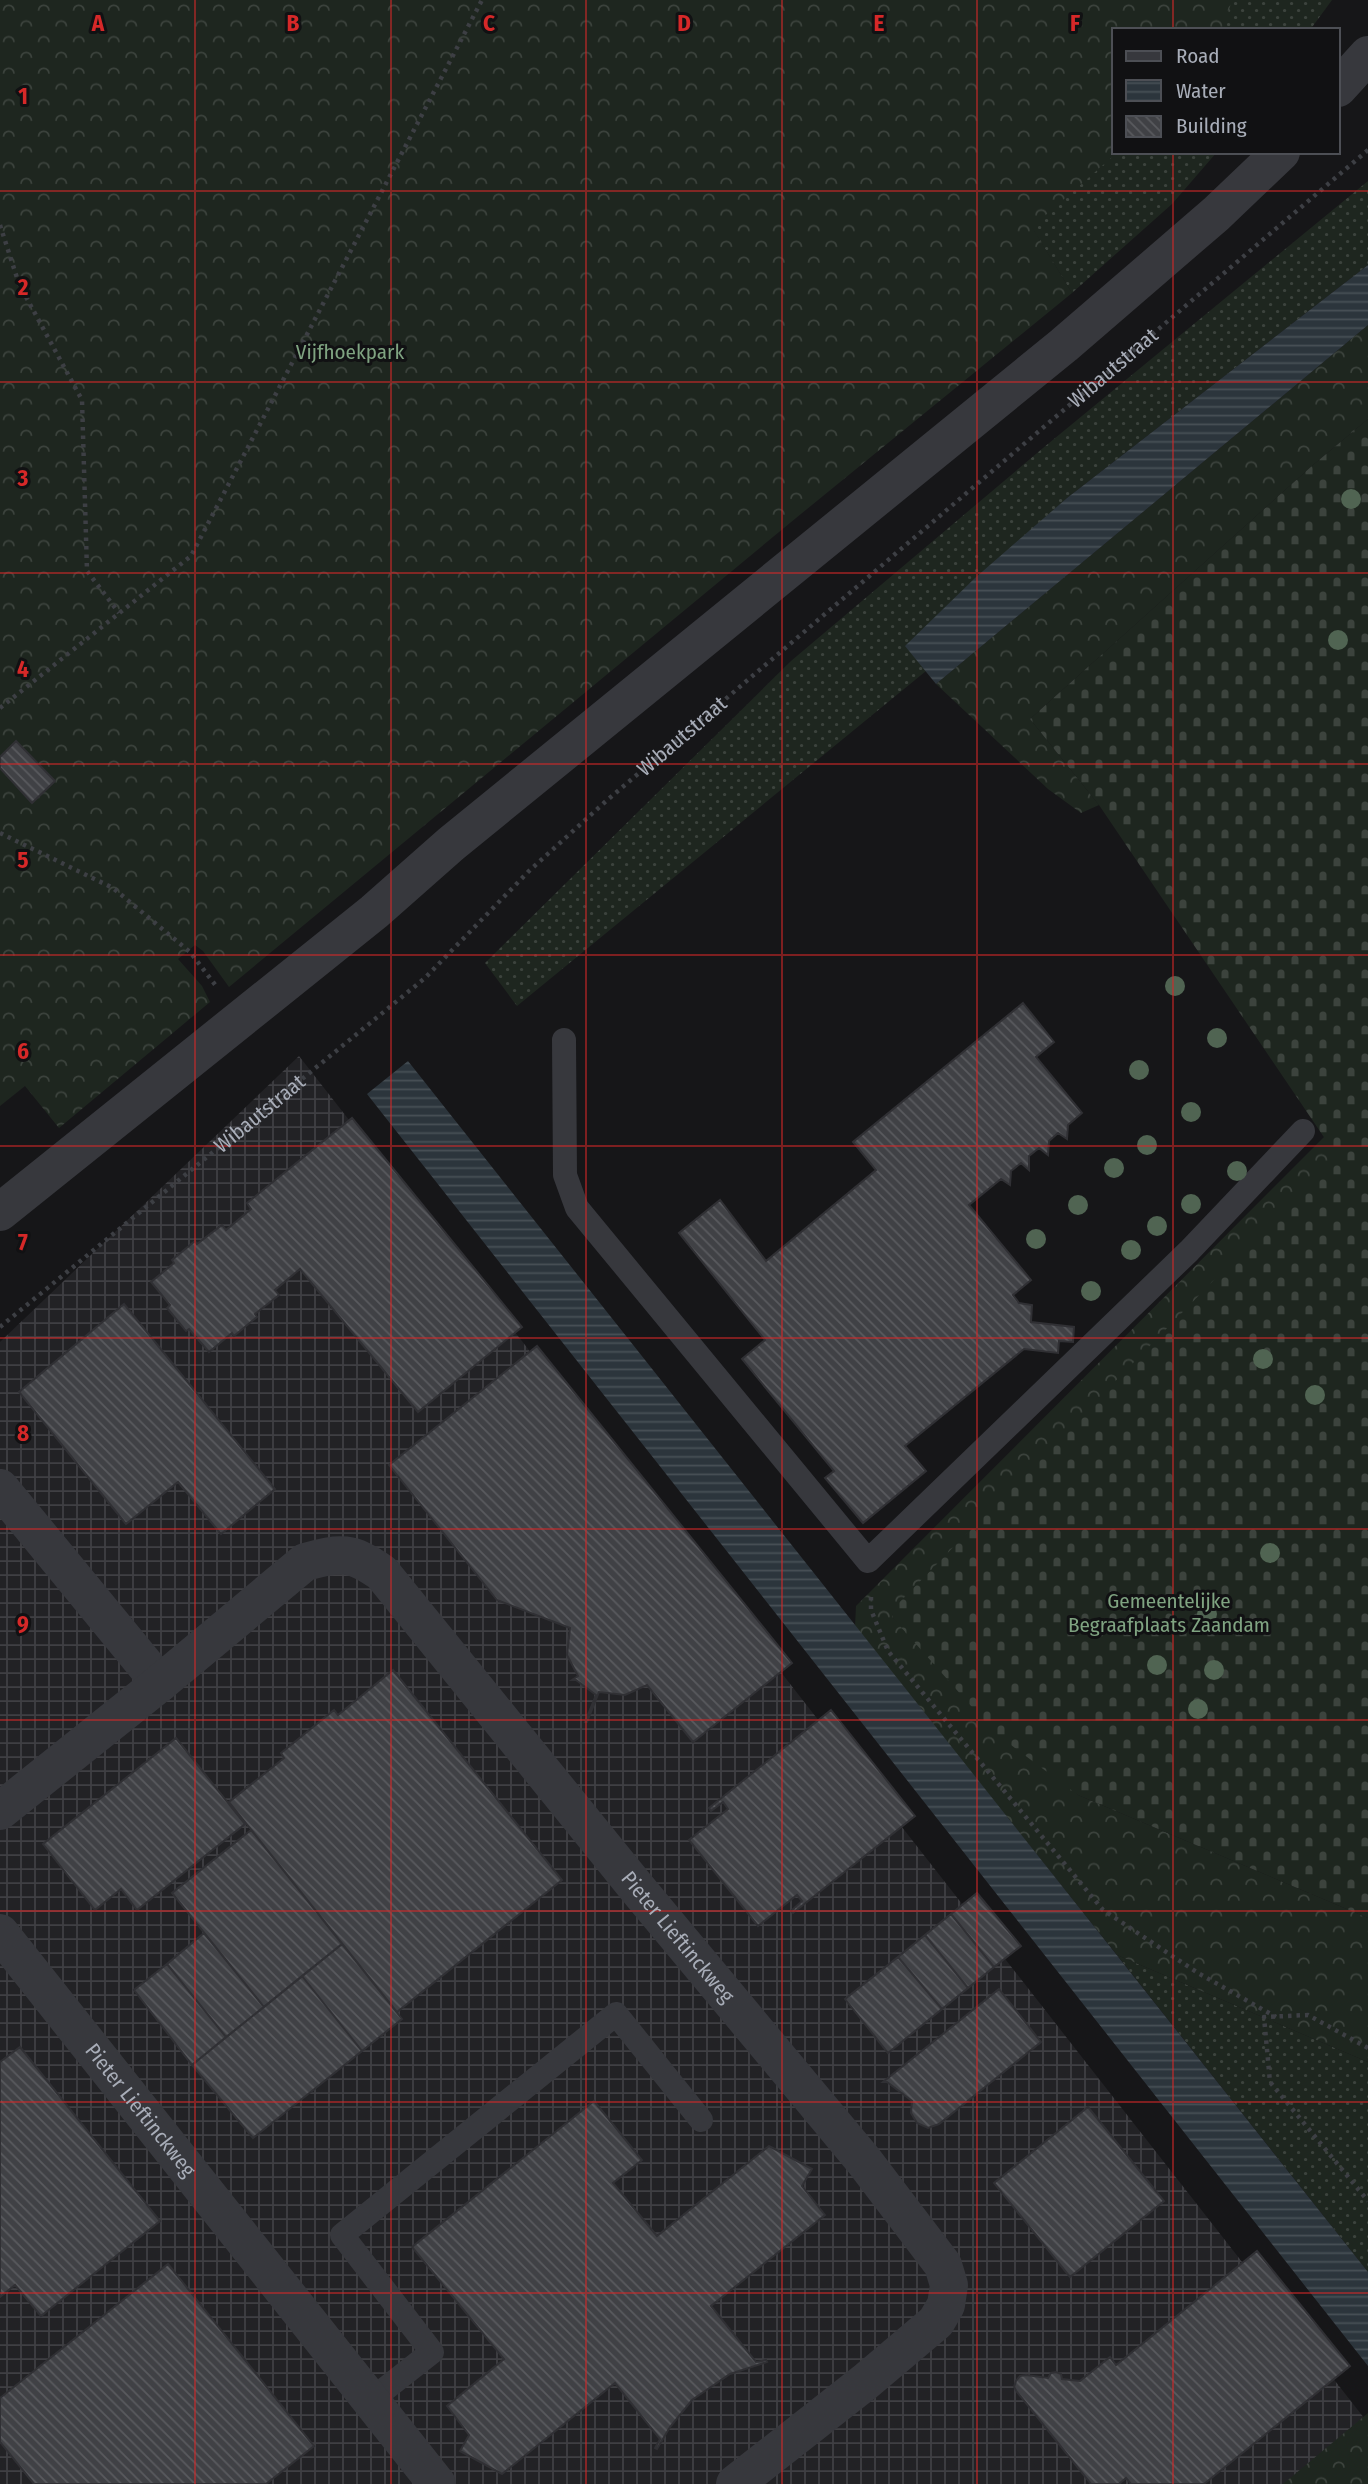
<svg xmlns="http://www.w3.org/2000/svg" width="1368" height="2484" viewBox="0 0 1368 2484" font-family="'Fira Sans Condensed',sans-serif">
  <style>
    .industrial { fill: url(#industrial-grid) }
    .grass { fill: url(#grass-dots) }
    .forest { fill: url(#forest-crowns) }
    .cemetery { fill: url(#cemetery-stones) }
    .water { fill: url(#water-rules) }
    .building { fill: url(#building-back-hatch); stroke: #303034; stroke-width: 2 }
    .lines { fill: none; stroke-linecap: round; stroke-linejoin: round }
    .path { stroke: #3d3f44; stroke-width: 4.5; stroke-dasharray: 3.5 5; stroke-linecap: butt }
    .service { stroke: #37383d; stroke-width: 24 }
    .minor { stroke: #37383d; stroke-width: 38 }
    .tertiary { stroke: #37383d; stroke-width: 38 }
    .tree { fill: #506452 }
    .grid { fill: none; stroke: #d62828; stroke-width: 2; stroke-opacity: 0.55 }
    .labels { text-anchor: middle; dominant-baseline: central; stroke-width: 6; stroke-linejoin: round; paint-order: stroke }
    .park-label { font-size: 21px; fill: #7fa381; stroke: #111113 }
    .street-label { font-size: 21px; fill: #a8adb8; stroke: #111113 }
    .grid-label { font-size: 23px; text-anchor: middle; font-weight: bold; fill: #d62828; stroke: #111113; stroke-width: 6; stroke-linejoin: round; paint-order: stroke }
  </style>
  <defs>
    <pattern id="industrial-grid" width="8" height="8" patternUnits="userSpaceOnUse" patternTransform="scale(1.75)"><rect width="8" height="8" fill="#222225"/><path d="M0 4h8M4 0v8" fill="none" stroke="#3f3f43"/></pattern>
    <pattern id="grass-dots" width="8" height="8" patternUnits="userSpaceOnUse" patternTransform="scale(1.75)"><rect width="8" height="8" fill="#1e261f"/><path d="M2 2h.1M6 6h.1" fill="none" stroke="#3c433d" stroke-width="1.8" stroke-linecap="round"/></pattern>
    <pattern id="forest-crowns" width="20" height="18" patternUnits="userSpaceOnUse" patternTransform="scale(1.75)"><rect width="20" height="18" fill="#1e261f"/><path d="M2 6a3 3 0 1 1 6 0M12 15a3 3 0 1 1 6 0" fill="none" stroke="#3c433d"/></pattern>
    <pattern id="cemetery-stones" width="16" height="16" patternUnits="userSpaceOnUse" patternTransform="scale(1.75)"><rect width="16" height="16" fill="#1e261f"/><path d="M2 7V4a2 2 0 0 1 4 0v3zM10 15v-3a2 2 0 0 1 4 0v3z" fill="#3c433d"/></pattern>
    <pattern id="water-rules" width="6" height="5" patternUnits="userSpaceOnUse" patternTransform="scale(1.75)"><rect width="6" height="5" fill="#2c353c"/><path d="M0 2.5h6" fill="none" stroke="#485056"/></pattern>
    <pattern id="building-back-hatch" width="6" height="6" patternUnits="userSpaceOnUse" patternTransform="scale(1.75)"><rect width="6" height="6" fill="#404145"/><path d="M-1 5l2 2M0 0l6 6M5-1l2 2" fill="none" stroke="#595a5e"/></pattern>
  </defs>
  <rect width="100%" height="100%" fill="#161618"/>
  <path class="industrial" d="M 299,1056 L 1368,2423 L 1368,2484 L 0,2484 L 0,1342 Z"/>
  <path class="grass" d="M 991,0 L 1332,0 L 1310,30 L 1114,30 L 1114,152 L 1217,152 L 1172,204 L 1072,293 L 936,71 Z
    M 1368,181 L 1368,265 L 1067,498 L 906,646 L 926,671 L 517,1006 L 485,963 L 791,661 L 1043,448 Z
    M 1117,1955 L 1368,2062 L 1368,2272 Z"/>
  <path class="forest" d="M 0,0 L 1232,0 L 1223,30 L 1114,30 L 1114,152 L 1118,152 L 1032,227 L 1072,293 L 796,518 L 229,987 L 203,951 L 195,945 L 178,959 L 202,986 L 210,1002 L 59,1128 L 25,1086 L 0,1106 Z
    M 1368,325 L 1368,419 L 1313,465 L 1030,719 L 1099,805 L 1081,813 L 1048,789 L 936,684 Z
    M 1326,1135 L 1337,1155 L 894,1609 L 892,1617 L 1078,1795 L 1368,1918 L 1368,2062 L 1117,1955 L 855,1627 L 856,1606 Z
    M 1368,2413 L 1368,2484 L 1283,2484 Z"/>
  <path class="cemetery" d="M 1368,419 L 1368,1918 L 1078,1795 L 995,1733 L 892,1617 L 893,1609 L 1336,1155 L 1099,805 L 1030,719 L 1313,465 Z"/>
  <path class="water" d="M 1368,265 L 1368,325 L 936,684 L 905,646 L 975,578 L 1067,498 Z
    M 408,1061 L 1368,2272 L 1368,2366 L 367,1094 Z"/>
  <path class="building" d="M 16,741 L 55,781 L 32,803 L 0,768 L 0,757 Z
    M 1023,1003 L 1054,1042 L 1036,1057 L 1082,1113 L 1068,1125 L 1067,1139 L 1058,1133 L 1049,1141 L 1048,1155 L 1039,1148 L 1029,1156 L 1029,1170 L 1021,1163 L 1011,1171 L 1010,1185 L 1001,1179 L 969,1205 L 1031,1280 L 1013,1295 L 1019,1303 L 1032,1305 L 1031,1322 L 1074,1327 L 1073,1342 L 1059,1341 L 1058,1353 L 1024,1349 L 905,1446 L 926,1471 L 863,1523 L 825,1478 L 834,1471 L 742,1359 L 765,1340 L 679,1233 L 720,1200 L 766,1261 L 876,1170 L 853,1142 Z
    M 352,1118 L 522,1327 L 418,1412 L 300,1269 L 275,1290 L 279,1295 L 255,1314 L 257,1317 L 234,1336 L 232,1333 L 209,1352 L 189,1329 L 186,1331 L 167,1308 L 170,1305 L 151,1282 L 174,1263 L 172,1260 L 195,1241 L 197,1244 L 222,1225 L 226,1230 L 251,1209 L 247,1203 Z
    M 124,1304 L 275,1489 L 221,1534 L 178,1482 L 126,1524 L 19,1392 Z
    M 537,1346 L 792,1663 L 693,1742 L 647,1685 L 625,1695 L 599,1692 L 587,1722 L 585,1722 L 596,1695 L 576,1680 L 572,1680 L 578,1676 L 567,1655 L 570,1628 L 497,1600 L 389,1465 Z
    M 393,1670 L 562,1880 L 397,2012 L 229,1802 L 284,1758 L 281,1753 L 334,1710 L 338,1715 Z
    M 831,1710 L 915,1816 L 793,1913 L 791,1911 L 802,1901 L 797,1895 L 758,1926 L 689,1840 L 728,1809 L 723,1802 L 711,1811 L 709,1808 Z
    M 176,1738 L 245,1824 L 137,1910 L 121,1889 L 95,1910 L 43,1844 Z
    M 251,1830 L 342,1944 L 264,2007 L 172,1893 Z
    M 977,1893 L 1021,1946 L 994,1967 L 951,1914 Z
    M 951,1914 L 994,1967 L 968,1988 L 925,1935 Z
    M 204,1933 L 264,2007 L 226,2037 L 167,1964 Z
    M 925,1935 L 968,1988 L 942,2009 L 898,1957 Z
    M 342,1944 L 402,2019 L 362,2051 L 302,1976 Z
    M 898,1957 L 942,2009 L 888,2053 L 845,1999 Z
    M 167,1964 L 226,2037 L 192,2065 L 134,1990 Z
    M 302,1976 L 362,2051 L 253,2138 L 192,2065 Z
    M 999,1989 L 1041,2042 L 939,2124 L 928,2128 L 917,2123 L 911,2113 L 912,2101 L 887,2082 L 883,2082 Z
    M 20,2047 L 160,2221 L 41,2316 L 15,2285 L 0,2297 L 0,2062 Z
    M 594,2101 L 642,2160 L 613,2183 L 657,2236 L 769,2146 L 812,2169 L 802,2186 L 825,2215 L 711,2306 L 756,2362 L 766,2360 L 767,2362 L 730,2374 L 692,2400 L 670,2427 L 657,2449 L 655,2448 L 660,2439 L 615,2383 L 502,2474 L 460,2451 L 469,2435 L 447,2406 L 504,2359 L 412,2247 Z
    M 1088,2107 L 1164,2201 L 1070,2277 L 994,2183 Z
    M 1257,2251 L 1350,2366 L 1204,2484 L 1131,2484 L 1126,2478 L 1119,2484 L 1091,2484 L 1017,2392 L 1014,2387 L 1016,2381 L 1020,2376 L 1026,2375 L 1048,2378 L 1051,2373 L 1056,2372 L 1061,2374 L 1062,2379 L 1080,2381 L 1110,2357 L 1116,2365 Z
    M 168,2264 L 314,2446 L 266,2484 L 34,2484 L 0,2442 L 0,2398 Z"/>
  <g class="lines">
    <g class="path">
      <path d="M 0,225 L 19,284 L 82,400 L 87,571 L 119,613"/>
      <path d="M 0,708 L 191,556 L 482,0"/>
      <path d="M 0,833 L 113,888 L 190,952 L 216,986"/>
      <path id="s1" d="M 0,1327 L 425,978 L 529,871 L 605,802 L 1368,150"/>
      <path d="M 871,1597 L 871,1610 L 888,1651 L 1103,1910 L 1198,1973 L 1276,2017"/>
      <path d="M 1368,2048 L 1308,2015 L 1264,2017 L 1270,2082 L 1368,2201"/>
    </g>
    <path class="service" d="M 564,1040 L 565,1175 L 577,1208 L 868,1561 L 1189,1251 L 1303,1131
      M 371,2400 L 432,2352 L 342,2235 L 616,2014 L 701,2120"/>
    <g class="minor">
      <path d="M 0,1488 L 160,1683"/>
      <path id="s2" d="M 0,1811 L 160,1683 L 305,1562 C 341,1552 351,1551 382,1573 L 636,1887 L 864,2161 L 943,2265 L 949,2285 L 946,2305 L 936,2322 L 865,2382 L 735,2484"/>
      <path id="s3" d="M 0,1933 L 437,2484"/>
    </g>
    <path class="tertiary" d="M 1338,88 L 1368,55
      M 0,1212 L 374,912 L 451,844 L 1064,345 L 1216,214 L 1281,152"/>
  </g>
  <g class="tree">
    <circle cx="1351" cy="499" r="10"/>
    <circle cx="1338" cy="640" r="10"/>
    <circle cx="1175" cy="986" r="10"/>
    <circle cx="1217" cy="1038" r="10"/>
    <circle cx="1139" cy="1070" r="10"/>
    <circle cx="1191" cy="1112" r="10"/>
    <circle cx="1147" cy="1145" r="10"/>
    <circle cx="1114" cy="1168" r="10"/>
    <circle cx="1237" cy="1171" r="10"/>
    <circle cx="1191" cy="1204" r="10"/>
    <circle cx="1078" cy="1205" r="10"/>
    <circle cx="1157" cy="1226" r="10"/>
    <circle cx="1036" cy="1239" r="10"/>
    <circle cx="1131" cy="1250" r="10"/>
    <circle cx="1091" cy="1291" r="10"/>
    <circle cx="1263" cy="1359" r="10"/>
    <circle cx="1315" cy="1395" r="10"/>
    <circle cx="1270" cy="1553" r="10"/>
    <circle cx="1207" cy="1614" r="10"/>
    <circle cx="1157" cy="1665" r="10"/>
    <circle cx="1214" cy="1670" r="10"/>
    <circle cx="1198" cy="1709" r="10"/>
  </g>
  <path class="grid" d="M 195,0 L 195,2484M 391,0 L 391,2484M 586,0 L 586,2484M 782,0 L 782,2484M 977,0 L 977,2484M 1173,0 L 1173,30M 1173,152 L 1173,2484M 0,191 L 1368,191M 0,382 L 1368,382M 0,573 L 1368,573M 0,764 L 1368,764M 0,955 L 1368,955M 0,1146 L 1368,1146M 0,1338 L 1368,1338M 0,1529 L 1368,1529M 0,1720 L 1368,1720M 0,1911 L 1368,1911M 0,2102 L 1368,2102M 0,2293 L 1368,2293"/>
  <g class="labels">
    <g class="park-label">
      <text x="350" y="352">Vijfhoekpark</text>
      <text x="1169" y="1601">Gemeentelijke<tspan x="1169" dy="24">Begraafplaats Zaandam</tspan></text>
    </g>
    <g class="street-label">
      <text stroke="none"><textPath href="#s1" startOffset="1470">Wibautstraat</textPath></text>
      <text stroke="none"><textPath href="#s1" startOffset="903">Wibautstraat</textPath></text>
      <text stroke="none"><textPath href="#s1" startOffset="336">Wibautstraat</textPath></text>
      <text stroke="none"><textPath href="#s2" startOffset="945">Pieter Lieftinckweg</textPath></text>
      <text stroke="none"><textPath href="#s3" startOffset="226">Pieter Lieftinckweg</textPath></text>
    </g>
  </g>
  <g class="grid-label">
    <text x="98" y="31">A</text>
    <text x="293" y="31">B</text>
    <text x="489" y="31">C</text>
    <text x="684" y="31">D</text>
    <text x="879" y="31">E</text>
    <text x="1075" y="31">F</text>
    <text x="23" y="104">1</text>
    <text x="23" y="295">2</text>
    <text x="23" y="486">3</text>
    <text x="23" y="677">4</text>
    <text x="23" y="868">5</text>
    <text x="23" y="1059">6</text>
    <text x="23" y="1250">7</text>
    <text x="23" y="1441">8</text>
    <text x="23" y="1632">9</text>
  </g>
  <rect x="1112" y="28" width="228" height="126" fill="#111113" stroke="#4d4f55" stroke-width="2"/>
  <rect x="1126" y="51" width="35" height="10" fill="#37383d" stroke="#4d4f55" stroke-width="2"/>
  <text x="1176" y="63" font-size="21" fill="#a8adb8">Road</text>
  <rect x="1126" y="80" width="35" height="21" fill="url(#water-rules)" stroke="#4d4f55" stroke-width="2"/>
  <text x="1176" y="98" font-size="21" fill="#a8adb8">Water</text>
  <rect x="1126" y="116" width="35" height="21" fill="url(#building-back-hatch)" stroke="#4d4f55" stroke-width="2"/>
  <text x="1176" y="133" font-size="21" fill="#a8adb8">Building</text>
</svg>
